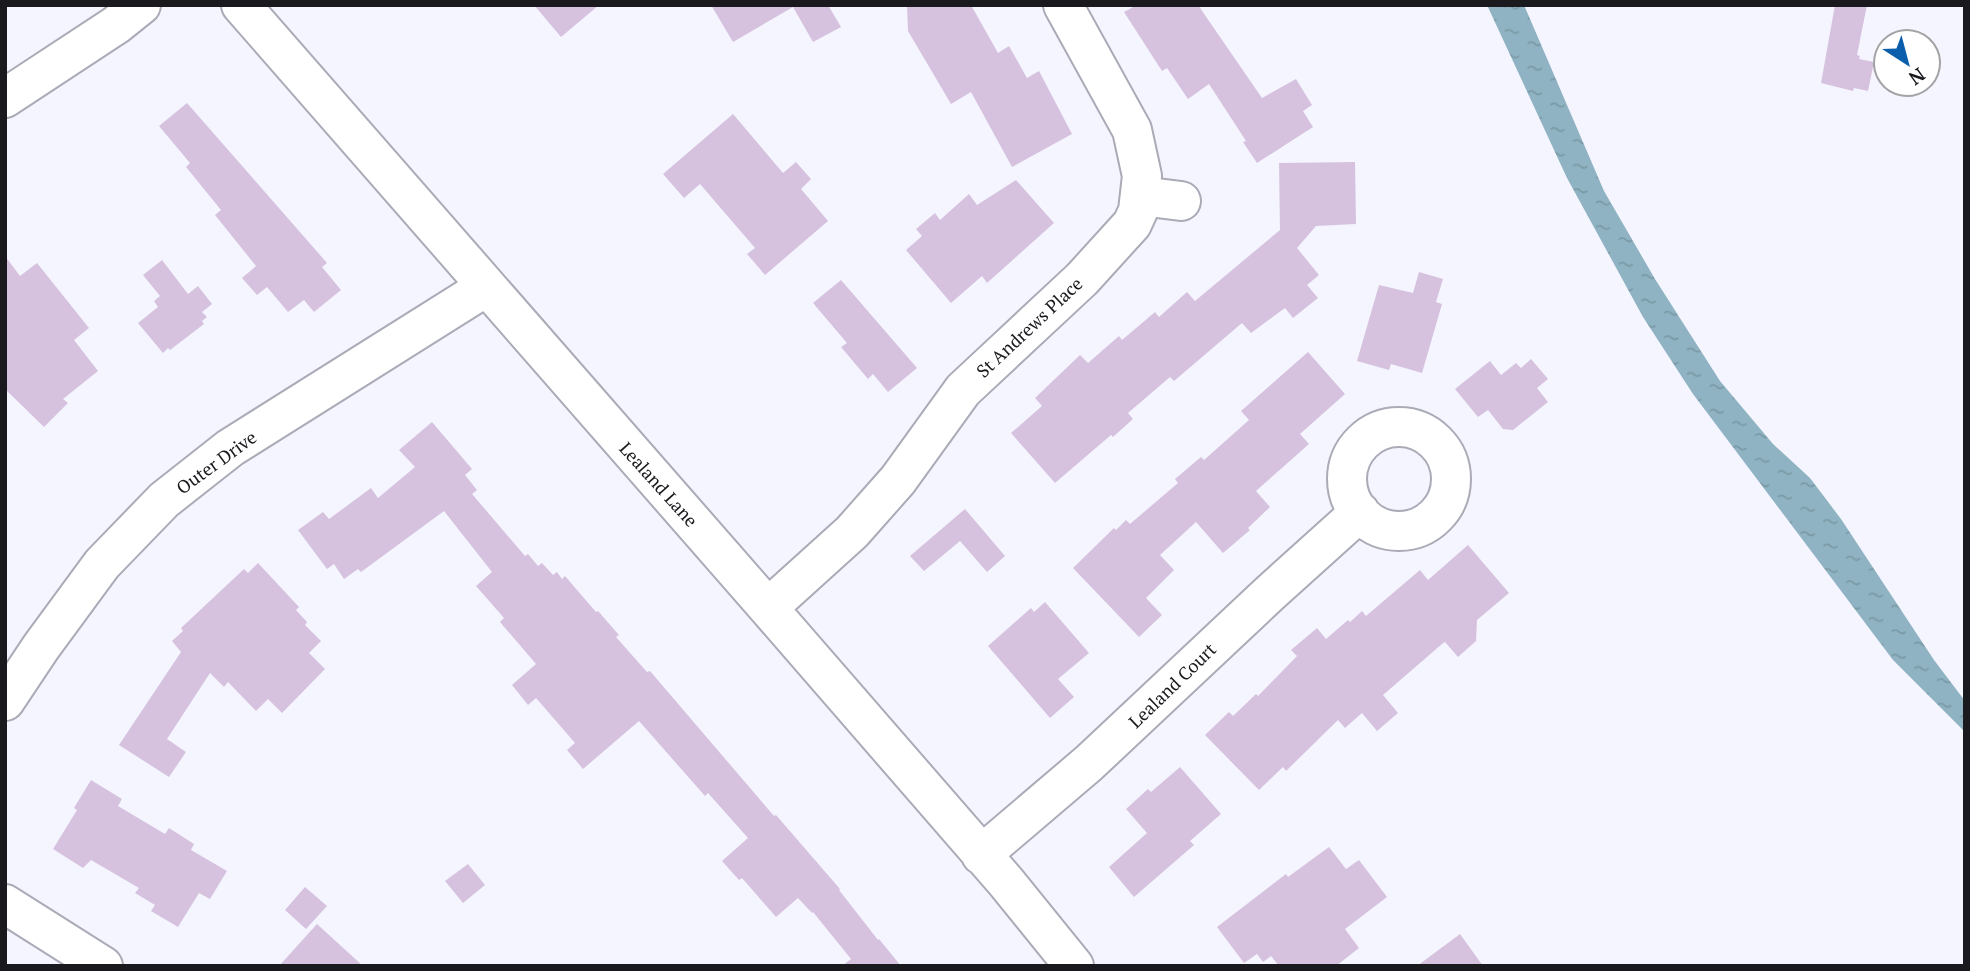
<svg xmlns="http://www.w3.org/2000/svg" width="1970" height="971" viewBox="0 0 1970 971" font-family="'PT Serif',serif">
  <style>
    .water { fill: url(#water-ripples) }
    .building { fill: #d6c2de }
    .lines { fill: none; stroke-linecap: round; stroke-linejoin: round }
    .minor-casing { stroke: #aaabb7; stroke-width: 42 }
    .minor { stroke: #fff; stroke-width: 38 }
    .labels { text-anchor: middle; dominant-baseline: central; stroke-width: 5; stroke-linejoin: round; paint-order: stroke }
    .street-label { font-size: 18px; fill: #1a1a1e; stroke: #fff }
  </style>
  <defs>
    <pattern id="water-ripples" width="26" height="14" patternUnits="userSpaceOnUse" patternTransform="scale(1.75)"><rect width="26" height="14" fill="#8fb3c2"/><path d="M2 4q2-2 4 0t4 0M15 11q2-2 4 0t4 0" fill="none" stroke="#7b99a6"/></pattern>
  </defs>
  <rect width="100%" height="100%" fill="#f4f5ff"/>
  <path class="water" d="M 1487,5 L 1524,5 L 1604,191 L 1655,279 L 1720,381 L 1773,444 L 1810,478 L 1841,519 L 1934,660 L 1965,701 L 1965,732 L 1893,660 L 1693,394 L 1643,317 L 1567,178 Z"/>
  <path class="building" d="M 534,5 L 599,5 L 561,37 Z
    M 711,5 L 828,5 L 841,27 L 813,42 L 793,7 L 733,42 Z
    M 907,5 L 971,5 L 998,53 L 1009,46 L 1027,78 L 1039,71 L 1072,134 L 1012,167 L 971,92 L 951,104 L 908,31 Z
    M 1137,5 L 1198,5 L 1262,98 L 1296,79 L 1312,105 L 1303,111 L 1313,127 L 1257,163 L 1243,142 L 1246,141 L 1209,84 L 1188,99 L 1167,68 L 1162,71 L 1124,12 Z
    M 1835,5 L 1867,5 L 1857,55 L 1860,56 L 1859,59 L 1874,62 L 1868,91 L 1854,88 L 1853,91 L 1821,83 Z
    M 187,103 L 327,263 L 322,267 L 341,290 L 314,312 L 304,300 L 288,312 L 267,287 L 257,295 L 242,278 L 256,266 L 215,215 L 221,210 L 186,167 L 190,163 L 159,126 Z
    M 733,114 L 783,173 L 796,162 L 811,179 L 801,189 L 828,221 L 765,275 L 747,254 L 755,248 L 700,184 L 684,198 L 663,174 Z
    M 1355,162 L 1356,224 L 1316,226 L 1297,248 L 1319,275 L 1307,285 L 1318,298 L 1293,318 L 1285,308 L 1251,333 L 1242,323 L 1174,381 L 1170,377 L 1128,413 L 1133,419 L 1113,437 L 1111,435 L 1055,483 L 1011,433 L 1042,406 L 1035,398 L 1080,355 L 1088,363 L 1119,336 L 1122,340 L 1155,312 L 1159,317 L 1187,292 L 1195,301 L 1280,230 L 1279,163 Z
    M 1016,180 L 1054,223 L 987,283 L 982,276 L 951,303 L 906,250 L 922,236 L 916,229 L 935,213 L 940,220 L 969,194 L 977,205 Z
    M 5,256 L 20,276 L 37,263 L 89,328 L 74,340 L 98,371 L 63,399 L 68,403 L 44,427 L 5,389 Z
    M 162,260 L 188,294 L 198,286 L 212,304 L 202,312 L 207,317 L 202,321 L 204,324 L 170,350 L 168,348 L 163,353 L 138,323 L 158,307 L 154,301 L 160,296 L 143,275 Z
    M 1419,272 L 1443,279 L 1436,302 L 1442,304 L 1422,373 L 1391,364 L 1389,370 L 1357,361 L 1379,285 L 1413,293 Z
    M 841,280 L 917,368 L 888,392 L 873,374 L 868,379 L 841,347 L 847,343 L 813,303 Z
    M 1308,352 L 1345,394 L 1300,434 L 1309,444 L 1256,491 L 1270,507 L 1248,528 L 1250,530 L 1223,553 L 1196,522 L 1160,555 L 1174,570 L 1146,598 L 1162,615 L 1139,637 L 1073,568 L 1114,528 L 1116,530 L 1126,520 L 1130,524 L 1178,483 L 1175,479 L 1201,457 L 1204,460 L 1249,420 L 1241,411 Z
    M 1531,359 L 1548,379 L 1537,388 L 1548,402 L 1513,430 L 1503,429 L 1488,410 L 1478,417 L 1455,389 L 1490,361 L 1501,375 L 1516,363 L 1521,368 Z
    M 432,422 L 472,469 L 465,475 L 477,490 L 472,494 L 525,556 L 528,554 L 538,566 L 542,563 L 553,575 L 557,572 L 562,579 L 565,576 L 596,612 L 598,611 L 619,635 L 616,637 L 647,672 L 650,671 L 774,816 L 776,815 L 840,889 L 839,890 L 878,940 L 879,939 L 901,966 L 842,966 L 851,959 L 813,912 L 812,913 L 798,898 L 776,917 L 742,878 L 739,880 L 722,861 L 748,838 L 708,793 L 705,796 L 639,721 L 583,769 L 567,750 L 575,743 L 536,698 L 528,705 L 512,685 L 536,664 L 500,622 L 504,618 L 476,586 L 492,572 L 444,511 L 361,572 L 358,569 L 344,579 L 334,564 L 327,569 L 298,530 L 323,512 L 329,519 L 371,488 L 378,498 L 415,467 L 399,450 Z
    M 965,509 L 1005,556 L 987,572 L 960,541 L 924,571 L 910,556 Z
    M 1468,545 L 1509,593 L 1477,620 L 1476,641 L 1458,657 L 1445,642 L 1442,644 L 1383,695 L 1398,713 L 1377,731 L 1362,713 L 1345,728 L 1338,720 L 1286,771 L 1283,767 L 1259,790 L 1205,735 L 1229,712 L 1233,716 L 1256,694 L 1258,696 L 1297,656 L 1291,650 L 1317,628 L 1326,639 L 1348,620 L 1350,622 L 1362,611 L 1366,616 L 1420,570 L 1428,580 Z
    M 258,563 L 299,607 L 296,610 L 307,622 L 305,625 L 321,641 L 309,653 L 325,669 L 282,713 L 268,699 L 256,711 L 228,682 L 224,687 L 210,673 L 167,739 L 186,752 L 169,777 L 119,745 L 181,652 L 172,641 L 183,631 L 181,628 L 244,569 L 248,573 Z
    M 1045,602 L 1089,653 L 1058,679 L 1074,697 L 1050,718 L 988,646 L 1031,608 L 1034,612 Z
    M 1180,767 L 1221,814 L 1190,841 L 1194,845 L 1134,897 L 1109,867 L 1147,833 L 1126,809 L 1148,789 L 1151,792 Z
    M 91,780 L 122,799 L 118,806 L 165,834 L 169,828 L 194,844 L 191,850 L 227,871 L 210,899 L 199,893 L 178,927 L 151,911 L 155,905 L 135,893 L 139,888 L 91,860 L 83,868 L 53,849 L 77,810 L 74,808 Z
    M 1329,847 L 1346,869 L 1359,860 L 1387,897 L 1345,929 L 1359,948 L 1336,966 L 1279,966 L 1271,956 L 1263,962 L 1257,954 L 1244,963 L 1217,927 L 1286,874 L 1288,877 Z
    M 468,864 L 485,885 L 463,903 L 445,881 Z
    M 305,887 L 327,906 L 306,929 L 285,910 Z
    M 317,924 L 363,966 L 279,966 Z
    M 1460,934 L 1483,966 L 1417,966 Z"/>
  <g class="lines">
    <g class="minor-casing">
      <path id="minor" d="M 241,5 L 768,608 L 1006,882 L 1074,966
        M 5,98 L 116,25 L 141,5
        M 1141,196 L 1181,201
        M1347 479a52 52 0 1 1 104 0a52 52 0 1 1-104 0Z
        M 768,608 L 852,532 L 898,480 L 963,390 L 1082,279 L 1132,224 L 1138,211 L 1142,176 L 1132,130 L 1063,5
        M 5,701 L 41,647 L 102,564 L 164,500 L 230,448 L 486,287
        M 981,855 L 1089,763 L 1269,594 L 1360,512
        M 5,904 L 103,966"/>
    </g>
    <use href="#minor" class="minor"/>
  </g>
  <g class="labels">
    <g class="street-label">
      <text transform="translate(1029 327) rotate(-43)">St Andrews Place</text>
      <text transform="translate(216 462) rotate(-36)">Outer Drive</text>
      <text transform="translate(659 484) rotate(48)">Lealand Lane</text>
      <text transform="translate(1172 685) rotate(-44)">Lealand Court</text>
    </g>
  </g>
  <rect width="1970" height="971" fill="none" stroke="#1a1a1e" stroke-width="14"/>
  <g transform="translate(1907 63) rotate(144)"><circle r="33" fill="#ffffff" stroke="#a3a3a5" stroke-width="2"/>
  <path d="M0-5L12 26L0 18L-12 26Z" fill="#0b5eac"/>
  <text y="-10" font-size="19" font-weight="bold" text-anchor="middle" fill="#1a1a1e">N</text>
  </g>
</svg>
